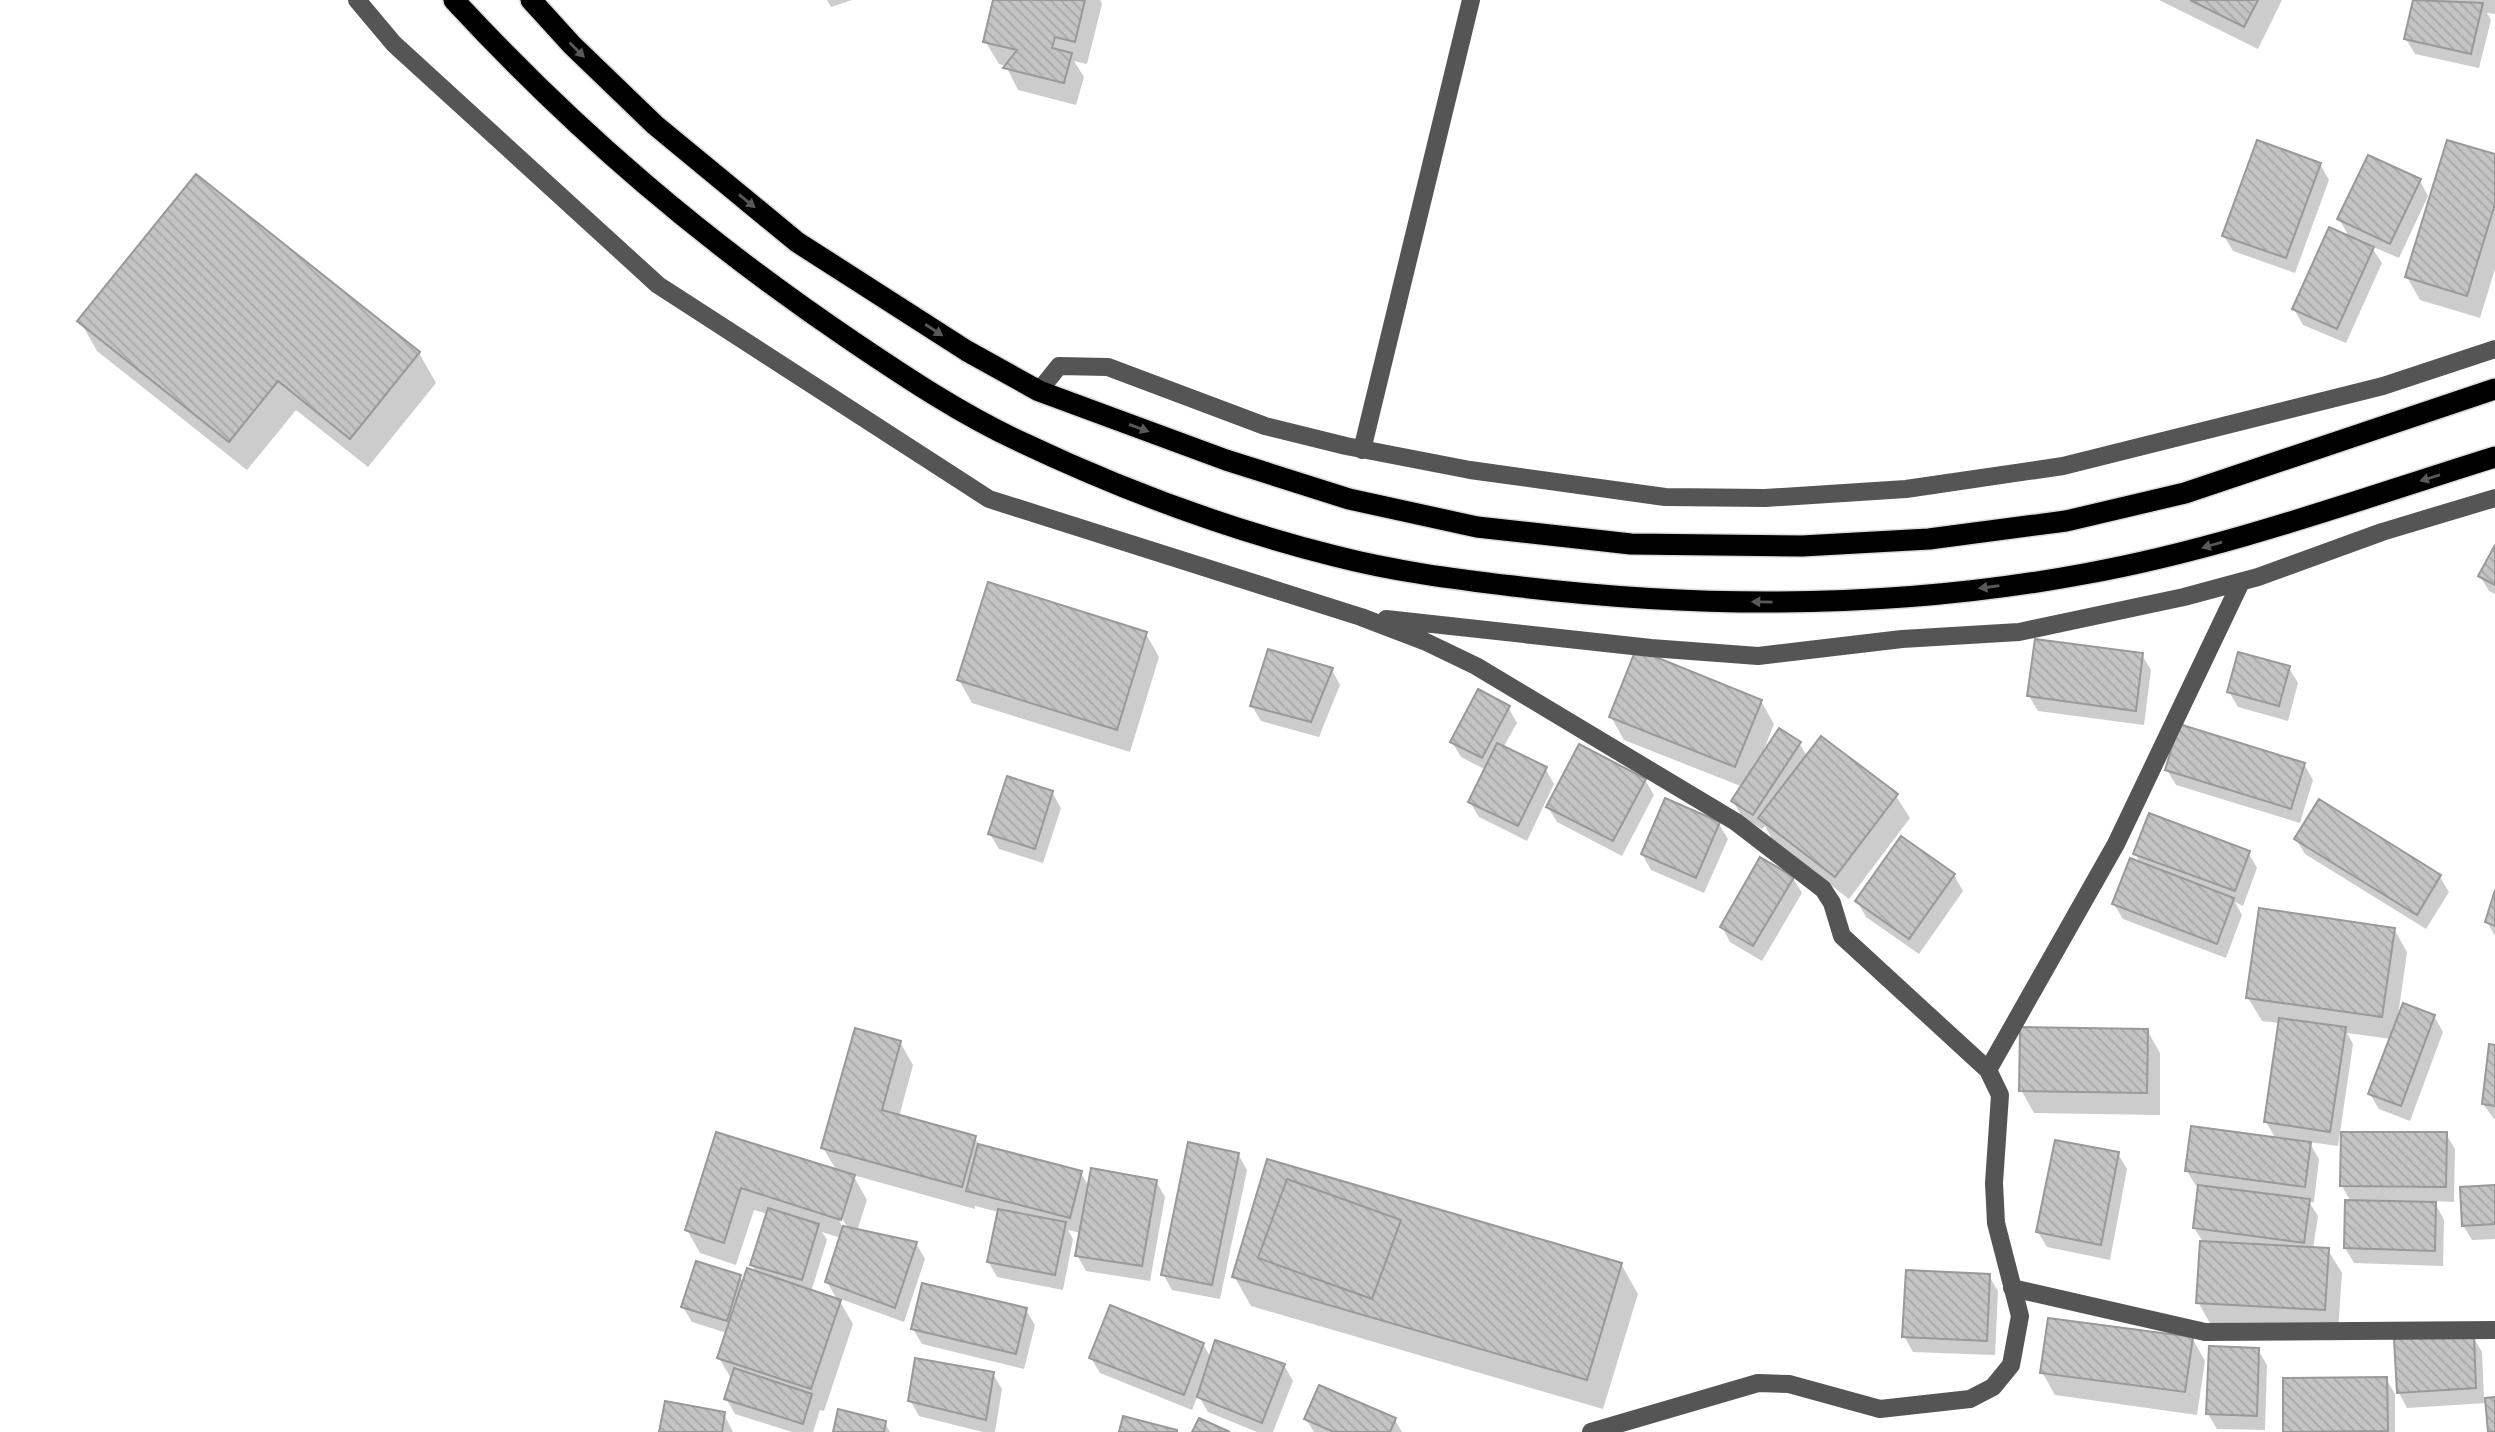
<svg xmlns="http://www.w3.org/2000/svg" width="2495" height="1432" viewBox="0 0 2495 1432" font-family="'Fira Sans',sans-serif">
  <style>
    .shadow { fill: #0003; fill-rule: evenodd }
    .building { fill: url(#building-back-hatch); stroke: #999; stroke-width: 2 }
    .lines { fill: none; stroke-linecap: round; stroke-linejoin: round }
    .highway-casing { stroke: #dbdbdb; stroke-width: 24 }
    .minor { stroke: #555; stroke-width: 18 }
    .highway { stroke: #000; stroke-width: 21 }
    .oneway { fill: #595959 }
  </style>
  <defs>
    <pattern id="building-back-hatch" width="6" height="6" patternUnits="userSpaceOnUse" patternTransform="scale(1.75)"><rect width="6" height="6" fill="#c4c4c4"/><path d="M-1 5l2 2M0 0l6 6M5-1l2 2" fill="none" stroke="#a7a7a7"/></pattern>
  </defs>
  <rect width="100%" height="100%" fill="#fff"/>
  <path class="shadow" d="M 827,0 L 852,0 L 831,7 Z
    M 995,0 L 1100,0 L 1102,4 L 1087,64 L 1074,61 L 1084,77 L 1076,105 L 1018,90 L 1006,66 L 999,64 L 985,41 Z
    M 2159,0 L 2282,0 L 2258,49 Z
    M 2414,0 L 2495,0 L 2495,14 L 2487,13 L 2491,20 L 2479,68 L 2415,54 L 2406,39 Z
    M 2495,156 L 2495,269 L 2480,318 L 2420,300 L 2407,277 Z
    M 2320,164 L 2329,180 L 2295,273 L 2233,251 L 2224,236 Z
    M 196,176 L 419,353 L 436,383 L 368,467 L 296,410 L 247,470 L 97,351 L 80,321 Z
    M 2420,181 L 2428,196 L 2399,258 L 2371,246 L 2382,263 L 2346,343 L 2303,325 L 2294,309 L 2350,238 L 2339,219 Z
    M 2495,549 L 2495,594 L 2489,591 L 2480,576 Z
    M 1146,634 L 1159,657 L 1130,752 L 972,703 L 959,680 Z
    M 2142,655 L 2151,670 L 2144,725 L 2038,711 L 2029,696 Z
    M 2289,668 L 2298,683 L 2288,721 L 2238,707 L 2229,692 Z
    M 1332,670 L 1340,685 L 1319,737 L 1261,721 L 1252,706 Z
    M 1761,701 L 1774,724 L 1763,752 L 1799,743 L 1807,756 L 1896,796 L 1910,818 L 1849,899 L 1773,841 L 1765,826 L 1762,829 L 1742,817 L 1733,801 L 1743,787 L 1624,740 L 1611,717 Z
    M 1508,707 L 1517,723 L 1503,748 L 1545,768 L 1554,784 L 1527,841 L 1479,817 L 1470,802 L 1486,770 L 1461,757 L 1452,742 Z
    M 2304,764 L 2313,780 L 2300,823 L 2176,785 L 2167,770 Z
    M 1645,780 L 1654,795 L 1622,856 L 1557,822 L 1548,807 Z
    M 1052,792 L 1061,808 L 1043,863 L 999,849 L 990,834 Z
    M 2320,802 L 2440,877 L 2449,892 L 2426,929 L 2305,854 L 2296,839 Z
    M 1719,824 L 1728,839 L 1704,893 L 1651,870 L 1642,854 Z
    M 1901,838 L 1954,875 L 1963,891 L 1919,954 L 1866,917 L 1857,901 Z
    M 2248,852 L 2257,868 L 2243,906 L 2235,902 L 2242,915 L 2226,958 L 2123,919 L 2114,904 L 2141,865 L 2135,853 Z
    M 1793,878 L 1802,893 L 1762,961 L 1730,942 L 1722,927 Z
    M 2495,896 L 2495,936 L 2487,922 Z
    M 2394,929 L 2407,952 L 2398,1016 L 2434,1016 L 2443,1032 L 2410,1121 L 2379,1109 L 2370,1094 L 2391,1039 L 2347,1033 L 2353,1044 L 2338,1146 L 2309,1142 L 2319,1159 L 2314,1202 L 2309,1202 L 2318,1216 L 2313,1249 L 2328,1250 L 2342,1273 L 2338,1332 L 2211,1325 L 2198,1302 L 2202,1240 L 2194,1228 L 2200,1187 L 2196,1186 L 2187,1171 L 2276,1139 L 2266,1122 L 2280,1023 L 2262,1021 L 2248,998 Z
    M 2147,1030 L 2160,1053 L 2160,1115 L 2034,1113 L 2021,1090 Z
    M 900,1042 L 913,1065 L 899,1117 L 975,1138 L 980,1147 L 1081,1173 L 1089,1187 L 1156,1181 L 1165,1197 L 1150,1281 L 1086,1271 L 1077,1255 L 1081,1233 L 1068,1230 L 1073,1239 L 1063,1290 L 997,1277 L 988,1261 L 999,1212 L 975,1206 L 975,1209 L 853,1175 L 867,1200 L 857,1231 L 916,1243 L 925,1259 L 904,1322 L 838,1298 L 853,1324 L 824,1411 L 820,1410 L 813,1432 L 792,1432 L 735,1414 L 726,1398 L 732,1380 L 719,1358 L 727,1333 L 692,1322 L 683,1307 L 740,1277 L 744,1284 L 757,1273 L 752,1265 L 767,1214 L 754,1210 L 736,1265 L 700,1253 L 687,1230 L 718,1134 L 837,1171 L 823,1148 ZM 838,1212 L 848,1228 L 843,1228 L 835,1213 ZM 822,1232 L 841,1238 L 827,1282 L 838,1301 L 811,1292 L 827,1240 Z
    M 2495,1047 L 2495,1120 L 2483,1104 Z
    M 2446,1134 L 2455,1149 L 2454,1202 L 2434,1201 L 2444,1220 L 2443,1266 L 2354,1263 L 2345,1248 L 2351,1202 L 2342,1186 Z
    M 1238,1154 L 1247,1170 L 1220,1299 L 1172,1290 L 1163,1274 Z
    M 2118,1154 L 2127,1169 L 2110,1260 L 2047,1247 L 2038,1232 Z
    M 2495,1187 L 2495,1239 L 2472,1240 L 2463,1225 Z
    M 1621,1264 L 1638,1294 L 1603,1409 L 1251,1306 L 1234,1276 Z
    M 1989,1276 L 1998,1291 L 1995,1355 L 1913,1352 L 1904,1336 Z
    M 1026,1310 L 1035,1325 L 1024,1369 L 922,1344 L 913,1329 Z
    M 2473,1337 L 2482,1352 L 2484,1400 L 2495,1399 L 2495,1432 L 2490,1432 L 2487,1403 L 2407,1408 L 2399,1393 Z
    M 2192,1338 L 2205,1361 L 2197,1415 L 2055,1395 L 2042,1372 Z
    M 1203,1344 L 1211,1358 L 1284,1365 L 1293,1381 L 1273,1432 L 1257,1432 L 1208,1412 L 1198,1395 L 1192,1410 L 1100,1373 L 1091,1358 Z
    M 2258,1350 L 2267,1365 L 2265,1430 L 2217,1429 L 2208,1414 Z
    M 993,1374 L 1002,1389 L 995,1432 L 983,1432 L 919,1416 L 910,1400 Z
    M 2386,1379 L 2395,1394 L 2395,1432 L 2285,1432 L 2284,1380 Z
    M 724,1414 L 733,1432 L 661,1432 Z
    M 1306,1419 L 1395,1420 L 1402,1432 L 1314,1432 Z
    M 885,1423 L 890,1432 L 835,1432 Z"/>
  <path class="building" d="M 993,0 L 1085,0 L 1075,42 L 1055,37 L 1052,48 L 1072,53 L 1064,83 L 1003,68 L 1017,50 L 983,42 Z
    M 2190,0 L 2258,0 L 2244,27 Z
    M 2413,0 L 2483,3 L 2471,54 L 2404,39 Z
    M 2257,140 L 2321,163 L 2286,258 L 2222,236 Z
    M 2447,140 L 2495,154 L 2495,204 L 2467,296 L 2405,277 Z
    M 2368,155 L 2421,179 L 2390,244 L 2337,219 Z
    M 196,174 L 420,352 L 350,439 L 278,381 L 229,442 L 77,321 Z
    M 2329,227 L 2374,247 L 2337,329 L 2292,309 Z
    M 2495,545 L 2495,585 L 2478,576 Z
    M 988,582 L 1147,632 L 1117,730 L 957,680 Z
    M 2035,639 L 2143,653 L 2136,711 L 2027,696 Z
    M 1268,649 L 1333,668 L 1311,722 L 1250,706 Z
    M 1636,649 L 1762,700 L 1735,767 L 1609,717 Z
    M 2238,652 L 2290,666 L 2279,706 L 2227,692 Z
    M 1478,689 L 1510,706 L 1482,758 L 1450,742 Z
    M 2179,724 L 2305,763 L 2291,809 L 2165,770 Z
    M 1779,728 L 1801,742 L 1753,815 L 1731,801 Z
    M 1821,736 L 1898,794 L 1835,877 L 1758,818 Z
    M 1497,743 L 1547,767 L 1518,826 L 1468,802 Z
    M 1579,744 L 1646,779 L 1613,841 L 1546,807 Z
    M 1007,776 L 1053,791 L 1035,849 L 988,834 Z
    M 1665,798 L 1720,822 L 1696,878 L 1641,854 Z
    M 2319,799 L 2441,875 L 2417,915 L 2294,839 Z
    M 2149,813 L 2250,851 L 2235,891 L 2133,854 Z
    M 1901,836 L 1955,874 L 1909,939 L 1855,901 Z
    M 1760,857 L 1794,877 L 1753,946 L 1720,927 Z
    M 2130,858 L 2234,898 L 2217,944 L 2112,904 Z
    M 2495,890 L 2495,926 L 2485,922 Z
    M 2259,908 L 2395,928 L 2382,1017 L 2246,998 Z
    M 2403,1003 L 2435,1015 L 2401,1106 L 2368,1094 Z
    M 2279,1018 L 2346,1027 L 2330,1132 L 2264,1122 Z
    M 2020,1027 L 2148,1029 L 2147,1093 L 2019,1091 Z
    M 855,1028 L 901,1041 L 882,1110 L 976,1136 L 962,1187 L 821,1148 Z
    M 2489,1044 L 2495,1045 L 2495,1106 L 2482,1104 Z
    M 2191,1126 L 2311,1142 L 2305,1187 L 2185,1171 Z
    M 716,1132 L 855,1175 L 841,1220 L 741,1188 L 724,1243 L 685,1230 Z
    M 2341,1132 L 2447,1132 L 2446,1187 L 2340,1186 Z
    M 2055,1140 L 2119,1152 L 2101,1245 L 2036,1232 Z
    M 1188,1142 L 1239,1153 L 1212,1285 L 1161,1275 Z
    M 978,1144 L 1082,1171 L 1070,1218 L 966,1191 Z
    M 1267,1159 L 1622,1263 L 1587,1380 L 1232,1277 Z
    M 1091,1168 L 1157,1180 L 1142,1266 L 1075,1256 Z
    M 1287,1179 L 1401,1220 L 1372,1299 L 1258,1258 Z
    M 2198,1185 L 2310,1199 L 2304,1243 L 2193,1228 Z
    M 2495,1185 L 2495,1224 L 2462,1226 L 2460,1187 Z
    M 2345,1200 L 2436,1202 L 2435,1251 L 2344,1248 Z
    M 768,1208 L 819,1224 L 802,1280 L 750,1265 Z
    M 998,1209 L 1066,1222 L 1055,1275 L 987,1262 Z
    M 843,1226 L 917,1242 L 895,1308 L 825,1282 Z
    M 2200,1241 L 2329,1248 L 2325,1310 L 2196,1303 Z
    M 696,1261 L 741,1275 L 727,1321 L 681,1307 Z
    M 747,1268 L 841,1300 L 811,1389 L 717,1358 Z
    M 1906,1270 L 1990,1274 L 1987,1341 L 1902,1337 Z
    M 922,1283 L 1027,1308 L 1016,1354 L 911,1329 Z
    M 1110,1305 L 1204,1343 L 1184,1395 L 1089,1358 Z
    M 2048,1318 L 2193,1337 L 2185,1392 L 2040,1373 Z
    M 2474,1335 L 2476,1388 L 2397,1393 L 2394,1339 Z
    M 1215,1340 L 1285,1364 L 1262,1423 L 1197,1397 Z
    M 2209,1346 L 2259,1348 L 2257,1416 L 2206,1414 Z
    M 915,1358 L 994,1372 L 986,1420 L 908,1401 Z
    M 734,1368 L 812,1394 L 803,1424 L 724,1399 Z
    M 2387,1377 L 2388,1431 L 2283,1432 L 2283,1378 Z
    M 1319,1385 L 1396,1418 L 1390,1432 L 1334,1432 L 1304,1419 Z
    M 2495,1397 L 2495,1432 L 2488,1432 L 2485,1398 Z
    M 665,1401 L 725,1412 L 722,1432 L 659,1432 Z
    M 838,1409 L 886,1421 L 884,1432 L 833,1432 Z
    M 1123,1416 L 1177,1430 L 1177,1432 L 1119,1432 Z
    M 1199,1418 L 1230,1432 L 1192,1432 Z"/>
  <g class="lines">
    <g class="highway-casing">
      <path id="highway" d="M 454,0 C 577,133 705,242 855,343 C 907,378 961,414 1019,441 C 1120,489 1227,529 1335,556 C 1393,571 1453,579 1513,586 C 1702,609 1896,609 2084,574 C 2224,549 2360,499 2495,457
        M 531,0 L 572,45 L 655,125 L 797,242 L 967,351 L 1039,391 L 1226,460 L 1349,499 L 1477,527 L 1631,544 L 1802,546 L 1929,539 L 2066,521 L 2185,493 L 2495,389"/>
    </g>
    <path class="minor" d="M 357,0 L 394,44 L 658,285 L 989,499 L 1361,617 L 1424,641 L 1476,666 L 1736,822 L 1823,889 L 1832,903 L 1842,936 L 1988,1070 L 2000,1095 L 1994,1183 L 1996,1223 L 2020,1316 L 2011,1365 L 1993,1387 L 1970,1399 L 1880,1409 L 1789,1384 L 1758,1383 L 1591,1432
      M 1039,391 L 1059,366 L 1108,367 L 1265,426 L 1346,446 L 1470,470 L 1665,497 L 1765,498 L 1906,489 L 2063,466 L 2383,386 L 2495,349
      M 1362,450 L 1471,0
      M 1386,619 L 1651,648 L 1758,656 L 1902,639 L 2019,632 L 2184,597 L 2258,577 L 2382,532 L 2495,498
      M 1988,1070 L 2116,844 L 2241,582
      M 2012,1288 L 2205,1332 L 2495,1330"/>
    <use href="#highway" class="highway"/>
  </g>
  <defs><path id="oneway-solid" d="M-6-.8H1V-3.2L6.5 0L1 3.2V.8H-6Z" transform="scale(1.75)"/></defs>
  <g class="oneway">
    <use href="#oneway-solid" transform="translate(577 50) rotate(45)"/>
    <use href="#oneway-solid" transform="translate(747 201) rotate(39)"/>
    <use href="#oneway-solid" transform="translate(934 330) rotate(33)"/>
    <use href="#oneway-solid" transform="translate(1139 428) rotate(20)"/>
    <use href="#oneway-solid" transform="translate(2430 478) rotate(163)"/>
    <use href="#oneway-solid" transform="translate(2212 545) rotate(164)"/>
    <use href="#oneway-solid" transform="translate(1989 587) rotate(172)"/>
    <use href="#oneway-solid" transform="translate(1762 602) rotate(-179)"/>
  </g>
</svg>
